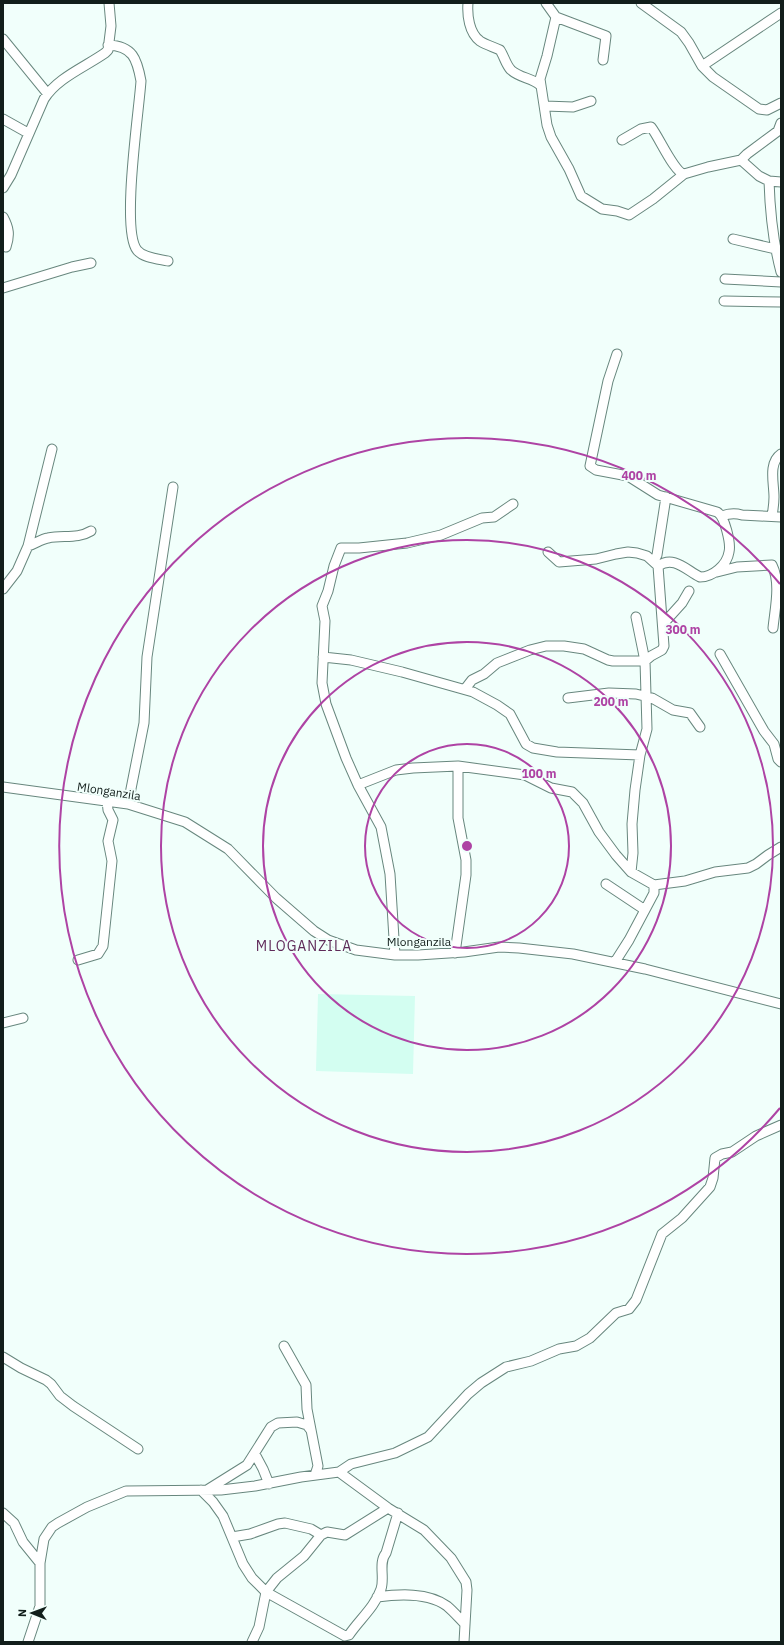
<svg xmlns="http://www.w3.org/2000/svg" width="784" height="1645" viewBox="0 0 784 1645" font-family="'IBM Plex Sans',sans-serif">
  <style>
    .built { fill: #d3fef1 }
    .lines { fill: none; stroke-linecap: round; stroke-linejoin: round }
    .minor-casing { stroke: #68877e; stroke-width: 11 }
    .minor { stroke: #fff; stroke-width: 9 }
    .ring { fill: none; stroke: #ae43a4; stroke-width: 2 }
    .labels { text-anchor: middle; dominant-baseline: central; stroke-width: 4; stroke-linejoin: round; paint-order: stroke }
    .street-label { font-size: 12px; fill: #121e1b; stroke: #f1fffb }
    .quarter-label { font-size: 14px; letter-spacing: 1px; fill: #5f2a59; stroke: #f1fffb }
    .centre { fill: #ae43a4; stroke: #f1fffb; stroke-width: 2 }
    .ring-label { font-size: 12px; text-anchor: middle; font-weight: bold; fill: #ae43a4; stroke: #f1fffb; stroke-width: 4; stroke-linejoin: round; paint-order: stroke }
  </style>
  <rect width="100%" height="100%" fill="#f1fffb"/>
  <path class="built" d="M 318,994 L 415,996 L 413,1074 L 316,1071 Z"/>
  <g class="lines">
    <g class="minor-casing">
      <path id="minor" d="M 468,3 C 467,15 469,33 480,41 C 486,45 494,47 500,50 C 504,56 506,65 511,70 C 520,78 532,78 540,85
        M 546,3 L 556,17 L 606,36 L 603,60
        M 641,3 L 681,32 L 689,43 L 702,66 L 713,77 L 759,109 L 767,110 L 781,103
        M 556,17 L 547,56 L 540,79 L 547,125 L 551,137 L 569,169 L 581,196 L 602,209 L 617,211 L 629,215 L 653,199 L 684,174
        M 3,39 L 47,93
        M 108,45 C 133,46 137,59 141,81 C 139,111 121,230 137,250 C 143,258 159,259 168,261
        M 702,66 L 781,13
        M 545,106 L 573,107 L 591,101
        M 3,119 L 28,133
        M 622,140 L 641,129 L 651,127 C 659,137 674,172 684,174 L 708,167 L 741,160 L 747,154 L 778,131 L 781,123
        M 741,160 L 759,176 L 769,181 L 781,182
        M 769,181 C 770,212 773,242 781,272
        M 3,188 L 11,175 L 44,99 C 57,78 85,67 105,53 L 108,50 L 111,26 L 109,3
        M 3,217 C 9,228 10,235 6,247
        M 733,239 L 780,250
        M 725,279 L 781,282
        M 3,288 L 72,267 L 91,263
        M 724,301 L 781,302
        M 617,354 L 608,381 L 590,466 L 596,470 L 628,476 L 658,495 L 717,512 C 725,516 731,544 729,552 C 727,565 713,577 700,577 C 686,570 674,555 658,566
        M 722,516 C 730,513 735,513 742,515 L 781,517
        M 772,516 C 773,510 774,503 774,497 C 774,483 768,463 781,454
        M 28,546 C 35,544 41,539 48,538 C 63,535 78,539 91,531
        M 548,552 L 559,562 L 596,559 L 616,554 L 628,552 L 637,553 L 647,556 L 658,566 L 664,646 L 662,650 L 651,656 L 645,661 L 647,729 L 640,755 L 635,790 L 632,824 L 633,853 L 631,872
        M 654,561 L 657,555 L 666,497
        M 717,572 L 737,567 L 772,565 C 781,583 775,608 773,628
        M 3,589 L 17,571 L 28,546 L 52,449
        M 663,624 L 682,603 L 689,591
        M 720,654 L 764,731 L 774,744 L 778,759 L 781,762
        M 323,657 L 351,660 L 402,672 L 473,692 L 497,705 L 510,714 L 526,744 L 533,748 L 557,752 L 640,755
        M 465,689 L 472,680 L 484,674 L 497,663 L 530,650 L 546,646 L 564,646 L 584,649 L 608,660 L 613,661 L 645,661 L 636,617
        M 568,698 L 609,693 L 636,694 L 652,698 L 673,710 L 690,713 L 700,727
        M 358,785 L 396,770 L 413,768 L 458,766 L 525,775 L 551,788 L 572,792 L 583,803 L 599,832 L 616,855 L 631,872 L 654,885 L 654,893 L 629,940 L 615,962
        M 3,787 L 128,804 L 185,822 L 228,849 L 276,898 L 314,931 L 328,940 L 356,950 L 395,955 L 418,955 L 464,952 L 499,947 L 519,948 L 573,954 L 645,969 L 781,1004
        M 128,804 L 144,723 L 147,657 L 173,487
        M 606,884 L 645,910
        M 654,885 L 685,881 L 715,872 L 748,868 L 756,864 L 768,855 L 781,847
        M 455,953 L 466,875 L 466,860 L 458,818 L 458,766
        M 395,955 L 390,874 L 381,827 L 358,785 L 346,758 L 326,704 L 322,683 L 325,621 L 322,606 L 328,591 L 334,566 L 341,548 L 359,548 L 407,543 L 441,535 L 482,518 L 494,517 L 513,504
        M 78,960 L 98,954 L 103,946 L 112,861 L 108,841 L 113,820 L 108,810 L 107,801
        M 3,1023 L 23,1018
        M 284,1346 L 306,1385 L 307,1409 L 318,1466 L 315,1475
        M 3,1357 L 21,1368 L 46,1380 L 51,1384 L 60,1396 L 73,1406 L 138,1449
        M 255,1454 L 263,1469 L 269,1484
        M 339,1472 L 388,1508 L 424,1530 L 451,1558 L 466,1582 L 467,1590 L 464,1642
        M 201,1490 L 213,1502 L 223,1516 L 243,1564 L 252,1578 L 266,1592 L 345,1636 L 349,1635 C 359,1620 375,1607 381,1589 C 385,1577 378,1563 386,1553 L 398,1513
        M 207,1490 L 247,1465 L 271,1427 L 278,1423 L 297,1422 L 307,1425 L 310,1429
        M 3,1513 L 14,1523 L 23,1542 L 40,1563
        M 232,1537 L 250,1534 L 278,1524 L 285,1523 L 311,1529 L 321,1535
        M 377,1597 C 399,1594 428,1592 447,1606 C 453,1611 459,1618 464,1623
        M 28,1642 L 40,1606 L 40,1563 L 44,1539 L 52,1527 L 58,1523 L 87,1507 L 126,1491 L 221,1490 L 255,1486 L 301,1477 L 339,1472 L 351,1464 L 395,1453 L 428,1437 L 468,1394 L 481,1383 L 506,1367 L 531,1361 L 559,1349 L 576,1346 L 590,1338 L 616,1313 L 629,1309 L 636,1300 L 662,1234 L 682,1218 L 710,1187 L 713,1178 L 715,1158 L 722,1154 L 732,1152 L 756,1136 L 781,1125
        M 252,1642 L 259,1627 L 266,1592 L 277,1578 L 304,1556 L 321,1535 L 327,1532 L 345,1535 L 388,1508"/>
    </g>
    <use href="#minor" class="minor"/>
  </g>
  <g class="ring">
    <circle cx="467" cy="846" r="102"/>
    <circle cx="467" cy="846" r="204"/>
    <circle cx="467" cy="846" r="306"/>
    <path d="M780 1108A408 408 0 1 1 780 584"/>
  </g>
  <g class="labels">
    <g class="street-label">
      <text transform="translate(109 791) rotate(9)">Mlonganzila</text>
      <text x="419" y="941">Mlonganzila</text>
    </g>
    <g class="quarter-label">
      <text x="304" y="946">MLOGANZILA</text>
    </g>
  </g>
  <circle cx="467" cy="846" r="6" class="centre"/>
  <g class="ring-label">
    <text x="639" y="480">400 m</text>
    <text x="683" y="634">300 m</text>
    <text x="611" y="706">200 m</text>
    <text x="539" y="778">100 m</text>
  </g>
  <rect width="784" height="1645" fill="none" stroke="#121e1b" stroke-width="8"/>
  <g transform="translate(32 1613) rotate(271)" stroke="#f1fffb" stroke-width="3" paint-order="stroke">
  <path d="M0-3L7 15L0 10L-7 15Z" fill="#121e1b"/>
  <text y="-6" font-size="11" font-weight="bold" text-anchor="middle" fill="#121e1b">N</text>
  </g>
</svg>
